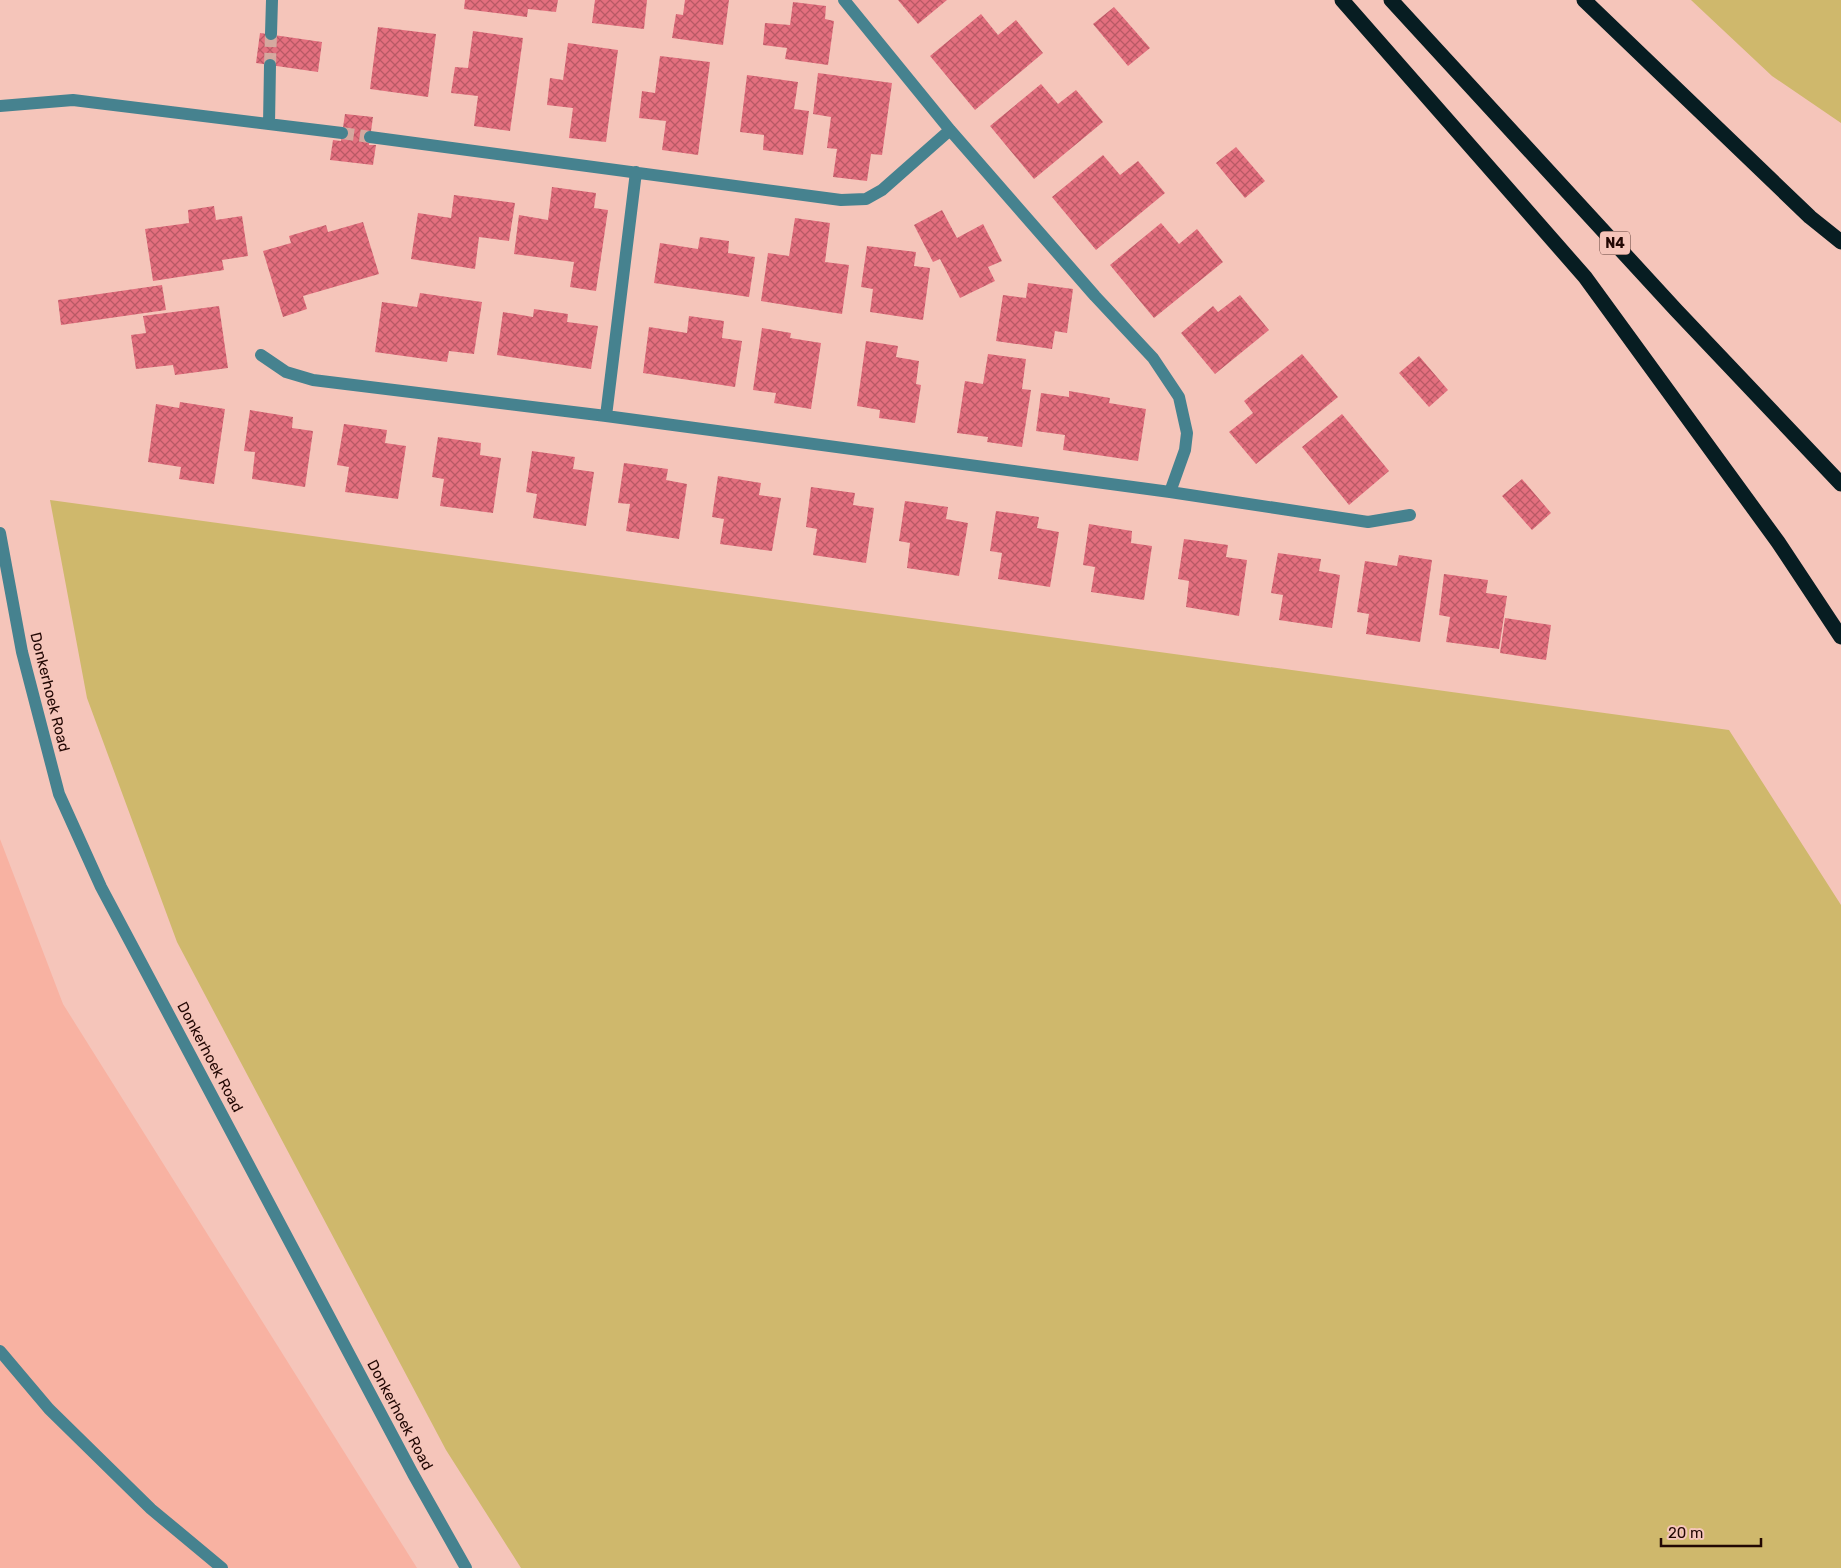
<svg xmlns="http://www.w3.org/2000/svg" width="1841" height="1568" viewBox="0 0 1841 1568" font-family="Rubik,sans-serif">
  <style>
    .built { fill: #f8b2a2 }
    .green { fill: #cfb86c }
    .building { fill: url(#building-cross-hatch) }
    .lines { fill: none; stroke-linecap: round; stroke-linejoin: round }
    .minor-tunnel { stroke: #d5a89f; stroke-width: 12; stroke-dasharray: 12 6; stroke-linecap: butt }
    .minor { stroke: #46828f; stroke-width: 12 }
    .highway { stroke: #071d22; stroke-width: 15 }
    .labels { text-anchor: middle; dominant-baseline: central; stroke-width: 4.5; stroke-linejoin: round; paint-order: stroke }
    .shield { fill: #f5c5ba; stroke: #61403a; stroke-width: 1 }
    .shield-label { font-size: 14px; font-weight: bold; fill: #220703 }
    .street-label { font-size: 15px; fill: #220703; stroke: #f5c5ba }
  </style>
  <defs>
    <pattern id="building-cross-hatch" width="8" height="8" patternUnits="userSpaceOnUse" patternTransform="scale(1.25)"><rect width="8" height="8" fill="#e36f7e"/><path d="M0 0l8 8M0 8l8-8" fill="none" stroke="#b85965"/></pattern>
  </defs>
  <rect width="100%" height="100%" fill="#f5c5ba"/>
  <path class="built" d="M 0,839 L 63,1004 L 417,1568 L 0,1568 Z"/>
  <path class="green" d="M 1691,0 L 1841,0 L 1841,123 L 1772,76 Z
    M 50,500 L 1729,730 L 1841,905 L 1841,1568 L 521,1568 L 446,1450 L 177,942 L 87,698 Z"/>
  <path class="building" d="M 465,0 L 558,0 L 556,12 L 528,9 L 527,17 L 464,9 Z
    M 595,0 L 647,0 L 644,29 L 592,23 Z
    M 685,0 L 729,0 L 723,45 L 672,38 L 676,14 L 683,15 Z
    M 898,0 L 947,0 L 918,24 Z
    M 793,2 L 826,6 L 825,19 L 834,21 L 828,65 L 785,59 L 787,48 L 763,45 L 765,23 L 790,25 Z
    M 1114,7 L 1150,48 L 1128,66 L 1093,24 Z
    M 981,14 L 998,35 L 1016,20 L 1043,53 L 975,110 L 930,56 Z
    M 378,27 L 436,34 L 428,97 L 370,89 Z
    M 473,31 L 523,38 L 510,131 L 474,126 L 478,96 L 451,93 L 455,67 L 468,68 Z
    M 260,33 L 322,42 L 318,72 L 256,63 Z
    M 568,43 L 618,50 L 606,142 L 569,138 L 573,108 L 547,105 L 550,78 L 563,80 Z
    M 660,56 L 710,62 L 698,155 L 662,150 L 666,121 L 639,118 L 642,91 L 655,93 Z
    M 818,73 L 892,83 L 882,155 L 871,154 L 867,181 L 833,177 L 837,149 L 827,148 L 831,117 L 813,114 Z
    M 747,75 L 798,82 L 794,109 L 809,111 L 803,155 L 763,150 L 764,135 L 740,132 Z
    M 1041,84 L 1058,104 L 1076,90 L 1103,122 L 1034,179 L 990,126 Z
    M 345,114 L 373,117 L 369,145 L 376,145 L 373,165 L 330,160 L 333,140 L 341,141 Z
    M 1236,147 L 1265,181 L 1245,198 L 1216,163 Z
    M 1103,155 L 1120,175 L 1138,161 L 1165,193 L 1096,250 L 1052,197 Z
    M 552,187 L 596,193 L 594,208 L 608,210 L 596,291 L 570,287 L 574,262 L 514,254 L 519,215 L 548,220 Z
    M 454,195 L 515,203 L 509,241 L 479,237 L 475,269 L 411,259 L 418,213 L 451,218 Z
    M 214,206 L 216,220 L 242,216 L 248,256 L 222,260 L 224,270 L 153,281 L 145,229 L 189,223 L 188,210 Z
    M 942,210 L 957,238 L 983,224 L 1002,261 L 988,267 L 995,281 L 960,298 L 940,259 L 933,262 L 914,225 Z
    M 795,218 L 830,223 L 825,262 L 849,265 L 842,314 L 761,301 L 768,253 L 789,256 Z
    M 363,222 L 379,274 L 303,296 L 307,309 L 283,317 L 263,251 L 291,243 L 289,236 L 326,225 L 328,232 Z
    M 1161,223 L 1179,244 L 1197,229 L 1223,262 L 1154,318 L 1110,265 Z
    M 700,237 L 729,241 L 728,253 L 755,257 L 749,297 L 654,283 L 660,243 L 698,249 Z
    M 867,246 L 916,252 L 914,266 L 930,268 L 923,320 L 870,312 L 873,289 L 861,287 Z
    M 1028,283 L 1073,289 L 1067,333 L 1055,331 L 1052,349 L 996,341 L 1003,295 L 1026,298 Z
    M 162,285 L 166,310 L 61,325 L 58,300 Z
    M 420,293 L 482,302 L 474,354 L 449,351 L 447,362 L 375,352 L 382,302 L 417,307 Z
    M 1240,295 L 1269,330 L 1215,374 L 1181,333 L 1213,306 L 1218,312 Z
    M 219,306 L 228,368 L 175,375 L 173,365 L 136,369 L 131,335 L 146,333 L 143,316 Z
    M 534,309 L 568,314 L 567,322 L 598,326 L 591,369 L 497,355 L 503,312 L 533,317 Z
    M 689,316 L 724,321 L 722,338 L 742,341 L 735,387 L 643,373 L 649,327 L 687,333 Z
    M 762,328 L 791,333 L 790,338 L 821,343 L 811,409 L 774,403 L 776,393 L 753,390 Z
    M 866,341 L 898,346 L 896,357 L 919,361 L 916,384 L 921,385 L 915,423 L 879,418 L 880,410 L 857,406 Z
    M 988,354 L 1026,359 L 1022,389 L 1031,390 L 1022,447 L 987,442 L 988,437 L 957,433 L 965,381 L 983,384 Z
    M 1302,354 L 1338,397 L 1256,464 L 1229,432 L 1253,413 L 1244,401 Z
    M 1419,356 L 1448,390 L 1429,407 L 1399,373 Z
    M 1069,391 L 1110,398 L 1109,403 L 1146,409 L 1138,461 L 1063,450 L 1065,435 L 1036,431 L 1041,393 L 1069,397 Z
    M 180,402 L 225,409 L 214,484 L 179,479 L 181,467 L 148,462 L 156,404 L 179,408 Z
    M 250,410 L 293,417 L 292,428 L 313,431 L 305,487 L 252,479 L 255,452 L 244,451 Z
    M 1342,414 L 1389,471 L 1349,505 L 1302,447 Z
    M 344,424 L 387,430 L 385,443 L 406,446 L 398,499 L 345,492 L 349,467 L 337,465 Z
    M 438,437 L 481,443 L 480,455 L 501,458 L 493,513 L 440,506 L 444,479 L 432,477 Z
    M 532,451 L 575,457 L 573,469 L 594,472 L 586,526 L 533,518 L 537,494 L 526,492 Z
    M 624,463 L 668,469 L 666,480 L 687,484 L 679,539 L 626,531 L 630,504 L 618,503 Z
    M 718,476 L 761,483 L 759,495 L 781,498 L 772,551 L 720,544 L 724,519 L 712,517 Z
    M 1522,479 L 1551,513 L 1532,530 L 1502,496 Z
    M 811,487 L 855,493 L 853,505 L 874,508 L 866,563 L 813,555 L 817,529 L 806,527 Z
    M 905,501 L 948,507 L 946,519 L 968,523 L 959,576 L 907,568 L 910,543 L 899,541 Z
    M 996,511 L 1039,517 L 1037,528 L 1059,532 L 1050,587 L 998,579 L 1002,553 L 990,551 Z
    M 1089,524 L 1132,531 L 1131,543 L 1152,546 L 1144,600 L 1091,592 L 1095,567 L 1083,565 Z
    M 1184,539 L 1228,545 L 1226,557 L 1247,560 L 1239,616 L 1186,607 L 1189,581 L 1178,579 Z
    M 1278,553 L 1321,559 L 1319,571 L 1340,575 L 1332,628 L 1279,620 L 1283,595 L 1271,593 Z
    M 1399,555 L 1432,560 L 1420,642 L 1366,634 L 1369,614 L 1357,612 L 1365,561 L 1397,566 Z
    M 1444,574 L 1488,580 L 1486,593 L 1507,596 L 1499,649 L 1446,642 L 1450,617 L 1439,615 Z
    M 1505,618 L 1551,625 L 1546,660 L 1500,653 Z"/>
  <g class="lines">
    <path class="minor-tunnel" d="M 270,65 L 271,34
      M 342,133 L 370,137"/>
    <path class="minor" d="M 844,0 L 950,130 L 1095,296 L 1153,358 L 1179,397 L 1187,433 L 1185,450 L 1170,492
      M 271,34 L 272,0
      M 0,106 L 73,100 L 342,133
      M 269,124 L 270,65
      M 370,137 L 841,200 L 866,199 L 882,190 L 950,130
      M 261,355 L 286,372 L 313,380 L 606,416 L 1170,492 L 1368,522 L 1410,515
      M 606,416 L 636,172
      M 0,533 L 22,652 L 59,794 L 101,887 L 413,1474 L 466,1568
      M 0,1351 L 49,1409 L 151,1509 L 222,1568"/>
    <path class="highway" d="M 1342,0 L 1585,277 L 1778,542 L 1841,637
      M 1391,0 L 1676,310 L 1841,484
      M 1584,0 L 1810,217 L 1841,242"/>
  </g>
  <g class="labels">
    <rect class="shield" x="1600" y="231.5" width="30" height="23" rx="4"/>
    <g class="shield-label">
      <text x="1615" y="243">N4</text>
    </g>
    <g class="street-label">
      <text transform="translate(50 692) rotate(76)">Donkerhoek Road</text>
      <text transform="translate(210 1057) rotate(62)">Donkerhoek Road</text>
      <text transform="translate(400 1415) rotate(62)">Donkerhoek Road</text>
    </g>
  </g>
  <path d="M1661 1538v8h100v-8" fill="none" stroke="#220703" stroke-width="2.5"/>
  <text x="1668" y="1538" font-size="15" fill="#220703" stroke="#f5c5ba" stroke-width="4" paint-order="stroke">20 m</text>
</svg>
